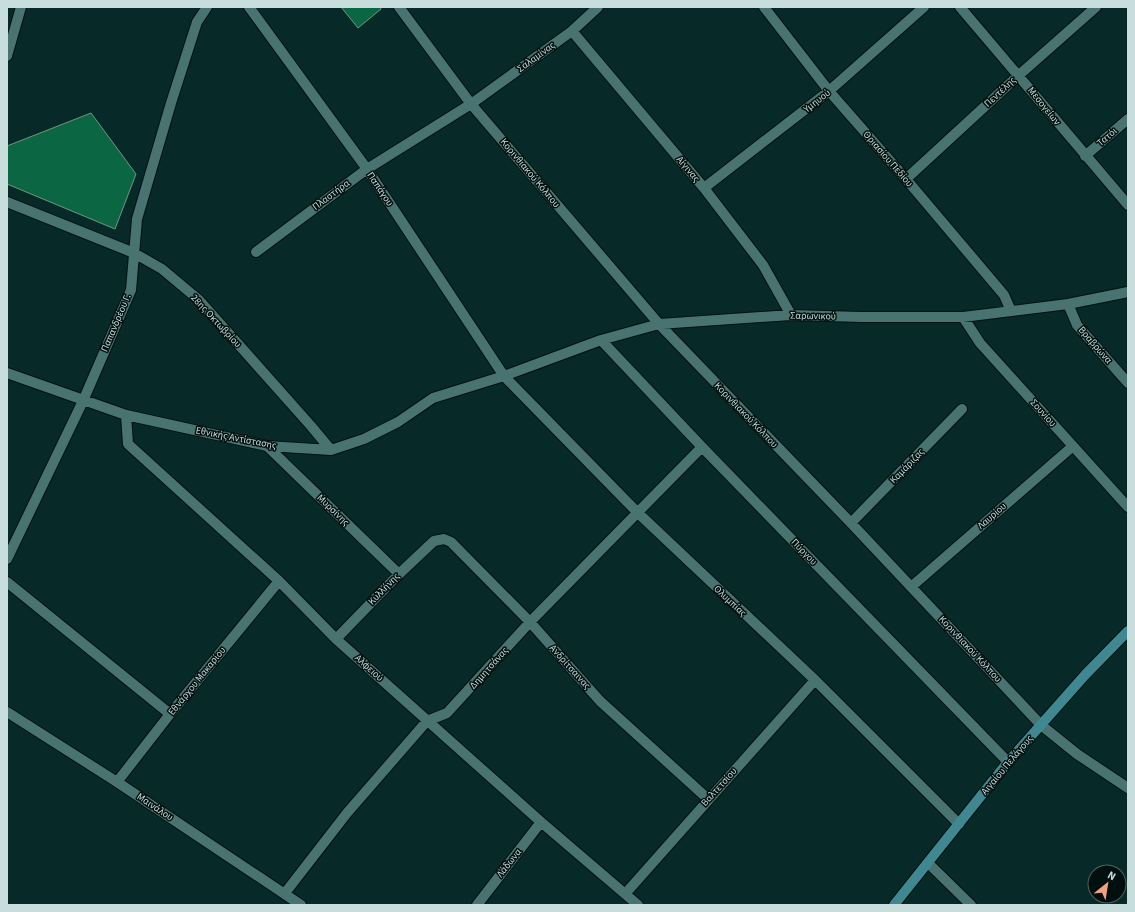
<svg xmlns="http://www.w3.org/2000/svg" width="1135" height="912" viewBox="0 0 1135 912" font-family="'Source Sans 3',sans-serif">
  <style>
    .building { fill: #0b6644; stroke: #729582 }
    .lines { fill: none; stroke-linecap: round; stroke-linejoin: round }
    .minor-casing { stroke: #001110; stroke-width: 12 }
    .secondary-casing { stroke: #001110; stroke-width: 12 }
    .minor { stroke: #487371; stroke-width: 10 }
    .secondary { stroke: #408891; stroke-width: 10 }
    .labels { text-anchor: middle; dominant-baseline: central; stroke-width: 3; stroke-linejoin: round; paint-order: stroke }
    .street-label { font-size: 10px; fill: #c7dedc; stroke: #01100f }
  </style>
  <rect width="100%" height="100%" fill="#072a28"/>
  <path class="building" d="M 341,7 L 380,7 L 381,9 L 358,28 Z
    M 91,113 L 136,174 L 115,229 L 7,184 L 7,146 Z"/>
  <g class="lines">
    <g class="minor-casing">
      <path id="minor" d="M 249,7 L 367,169 L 504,376 L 638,513 L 815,680 L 959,824
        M 399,7 L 471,104 L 659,324 L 851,523 L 1041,725 L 1077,754 L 1128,788
        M 764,7 L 829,91 L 906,179 L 1004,295 L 1011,311
        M 960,7 L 1128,205
        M 572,31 L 704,188 L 763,265 L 791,315
        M 7,56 L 21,7
        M 1085,156 L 1128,119
        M 906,179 L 1019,75 L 1096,7
        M 704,188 L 829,91 L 924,7
        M 7,202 L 134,253 L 162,269 L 199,300 L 311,426 L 331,450
        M 256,252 L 367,169 L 471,104 L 572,31 L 598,7
        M 1068,304 L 1077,325 L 1128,383
        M 963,317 L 980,343 L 1128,507
        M 601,340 L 702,447 L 1008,762
        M 7,373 L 126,415 L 267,446 L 331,450 L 364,439 L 398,422 L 433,398 L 504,376 L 601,340 L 659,324 L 791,315 L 862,317 L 963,317 L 1068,304 L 1128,292
        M 126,415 L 128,444 L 279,581 L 336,639 L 541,822 L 638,905
        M 267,446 L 399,574
        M 851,523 L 962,409
        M 7,559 L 83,401 L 131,290 L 137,219 L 171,103 L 197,22 L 207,7
        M 7,582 L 170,714
        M 911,587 L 1073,446
        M 336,639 L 399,574 L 434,541 L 444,539 L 451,542 L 530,622 L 600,701 L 708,799
        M 7,712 L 117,782 L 301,905
        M 117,782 L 170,714 L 279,581
        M 928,863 L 971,905
        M 285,893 L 347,813 L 427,721 L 447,713 L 530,622 L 702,447
        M 625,894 L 815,680
        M 477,905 L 541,822"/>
    </g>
    <g class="secondary-casing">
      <path id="secondary" d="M 894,905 L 1008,762 L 1085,675 L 1128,631"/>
    </g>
    <use href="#minor" class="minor"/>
    <use href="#secondary" class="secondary"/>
  </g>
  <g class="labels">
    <g class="street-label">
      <text transform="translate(536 57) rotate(-36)">Σαλαμίνας</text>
      <text transform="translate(1000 92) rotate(-43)">Πεντέλης</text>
      <text transform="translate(817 101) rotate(-38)">Υμηυού</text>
      <text transform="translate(1044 106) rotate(51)">Μεσογείων</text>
      <text transform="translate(1107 137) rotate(-41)">Τατόι</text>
      <text transform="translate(888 159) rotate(49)">Θριασίου Πεδίου</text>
      <text transform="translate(688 169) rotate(50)">Αίγινας</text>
      <text transform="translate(530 173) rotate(50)">Κορινθιακού Κόλπου</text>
      <text transform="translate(380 189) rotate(56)">Παπάγου</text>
      <text transform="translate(331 195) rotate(-37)">Πλαστήρα</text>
      <text transform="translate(813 316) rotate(1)">Σαρωνικού</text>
      <text transform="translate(216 321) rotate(47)">28ης Οκτωβρίου</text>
      <text transform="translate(116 323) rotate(-67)">Παπανδρέου Γ.</text>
      <text transform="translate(1095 345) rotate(49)">Βραβρώνα</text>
      <text transform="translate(1043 413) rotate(48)">Σουνίου</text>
      <text transform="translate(746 415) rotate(46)">Κορινθιακού Κόλπου</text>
      <text transform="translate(236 438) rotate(11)">Εθνικής Αντίστασης</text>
      <text transform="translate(907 466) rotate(-46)">Καμάριζας</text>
      <text transform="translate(333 510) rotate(44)">Μυρσίνης</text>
      <text transform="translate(992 516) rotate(-41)">Λαυρίου</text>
      <text transform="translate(804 552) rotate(46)">Πύργου</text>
      <text transform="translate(384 589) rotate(-46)">Κυλλήνης</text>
      <text transform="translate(730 601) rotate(43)">Ολυμπίας</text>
      <text transform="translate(970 649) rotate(47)">Κορινθιακού Κόλπου</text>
      <text transform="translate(570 667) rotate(48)">Ανδρίτσαινας</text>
      <text transform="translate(369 668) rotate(42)">Αλφειού</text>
      <text transform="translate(489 668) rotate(-48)">Δημητσάνας</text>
      <text transform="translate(197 681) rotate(-51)">Εθνάρχου Μακαρίου</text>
      <text transform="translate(1007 765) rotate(-50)">Αιγαίου Πελάγους</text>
      <text transform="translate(719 787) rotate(-48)">Βαλτετσίου</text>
      <text transform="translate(155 807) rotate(34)">Μαινάλου</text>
      <text transform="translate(509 863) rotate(-52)">Λάδωνα</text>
    </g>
  </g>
  <rect width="1135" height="912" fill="none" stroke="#c7dedc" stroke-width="16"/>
  <g transform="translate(1107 884) rotate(30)"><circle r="19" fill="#01100f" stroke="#506261"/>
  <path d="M0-3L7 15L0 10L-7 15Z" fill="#f2a081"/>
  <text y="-6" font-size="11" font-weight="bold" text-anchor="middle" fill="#c7dedc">N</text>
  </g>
</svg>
